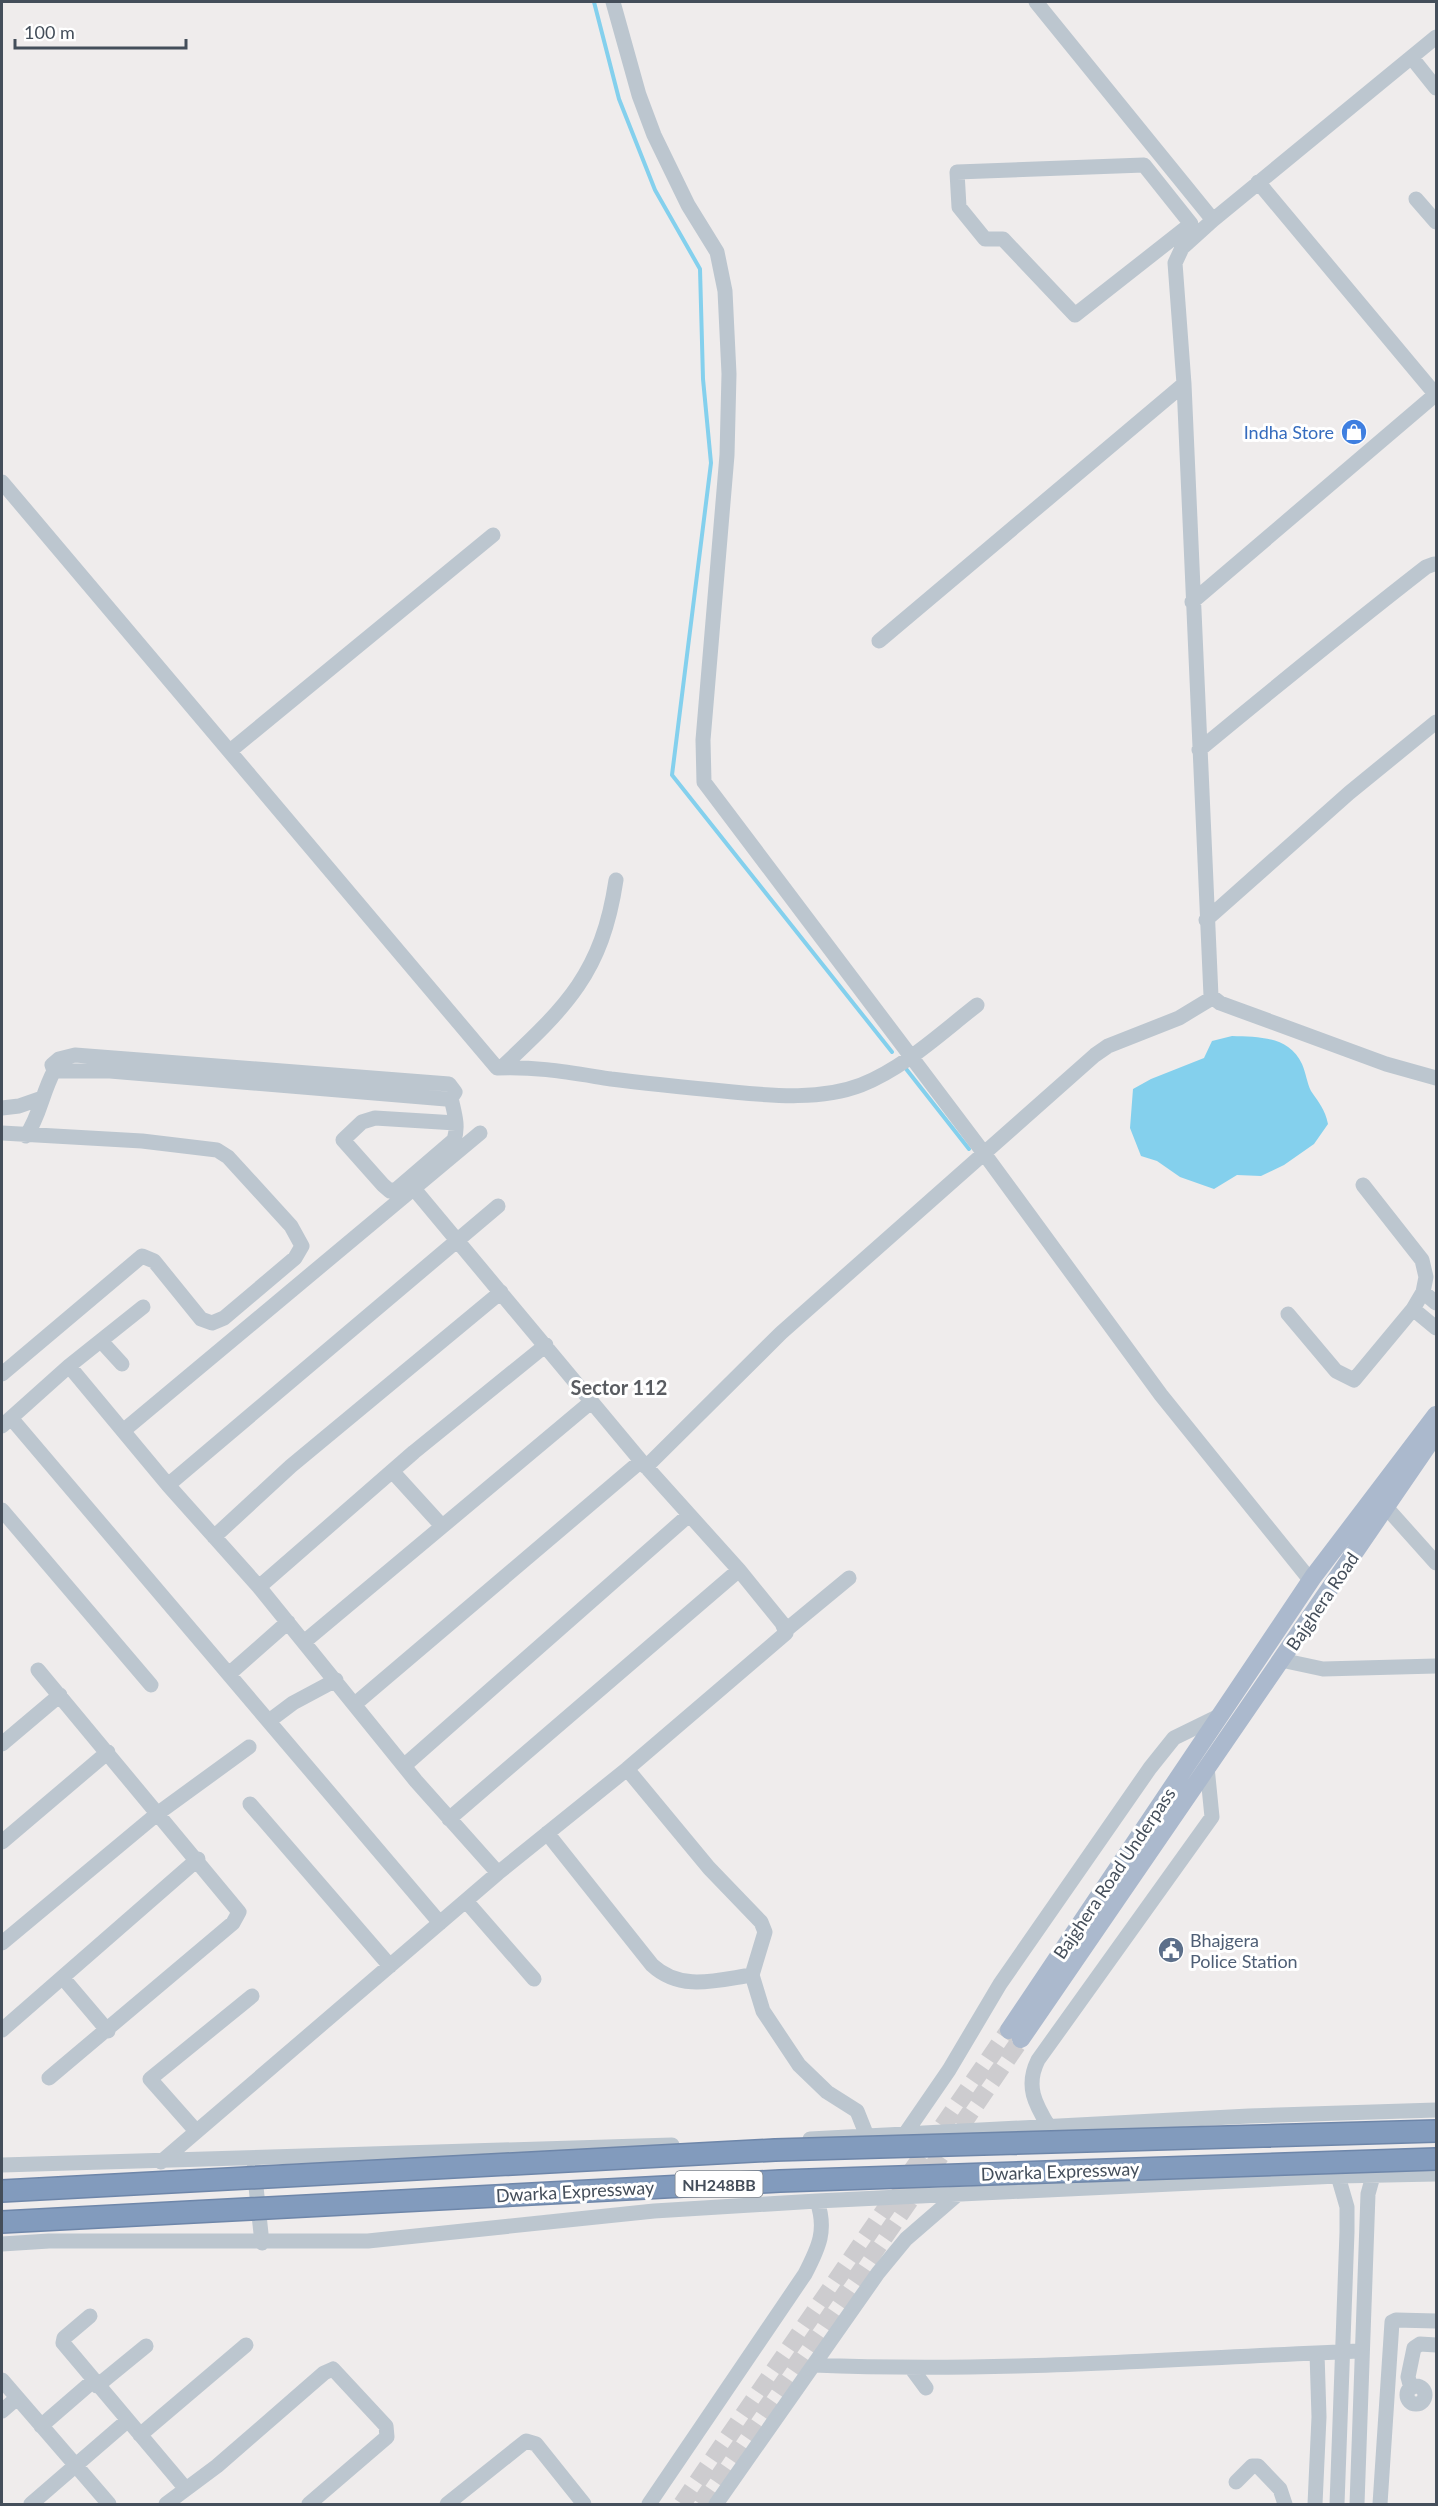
<svg xmlns="http://www.w3.org/2000/svg" width="1438" height="2506" viewBox="0 0 1438 2506" font-family="Lato,sans-serif">
  <style>
    .water { fill: #84d0ed }
    .lines { fill: none; stroke-linecap: round; stroke-linejoin: round }
    .stream { stroke: #84d0ed; stroke-width: 4 }
    .major-tunnel { stroke: #cdcccf; stroke-width: 18; stroke-dasharray: 18 9; stroke-linecap: butt }
    .minor { stroke: #bcc6cf; stroke-width: 15 }
    .major { stroke: #abb9cd; stroke-width: 18 }
    .highway-bridge-casing { stroke: #6e86a9; stroke-width: 24; stroke-linecap: butt }
    .highway-bridge { stroke: #829bbd; stroke-width: 21 }
    .labels { text-anchor: middle; dominant-baseline: central; stroke-width: 6; stroke-linejoin: round; paint-order: stroke }
    .shield { fill: #fff; stroke: #7c838c; stroke-width: 1.5 }
    .shield-label { font-size: 16px; font-weight: bold; fill: #444e5a }
    .shop-label { font-size: 18px; fill: #366cbe; stroke: #fff; text-anchor: end }
    .street-label { font-size: 18px; fill: #444e5a; stroke: #fff }
    .service-label { font-size: 18px; fill: #4e5e75; stroke: #fff; text-anchor: start }
    .neighbourhood-label { font-size: 20px; font-weight: bold; fill: #595c61; stroke: #fff }
  </style>
  <rect width="100%" height="100%" fill="#efecec"/>
  <path class="water" d="M 1232,1036 C 1259,1037 1289,1036 1302,1064 C 1306,1073 1307,1083 1311,1091 C 1319,1103 1325,1109 1328,1124 L 1314,1144 L 1284,1165 L 1261,1176 L 1237,1175 L 1214,1189 L 1180,1177 L 1157,1161 L 1141,1156 L 1130,1128 L 1133,1089 L 1151,1079 L 1204,1058 L 1212,1041 Z"/>
  <g class="lines">
    <path class="stream" d="M 594,2 L 619,99 L 655,190 L 700,269 L 703,379 L 711,463 L 672,775 L 892,1052
      M 903,1065 L 969,1149"/>
    <path class="major-tunnel" d="M 682,2504 L 1009,2030
      M 700,2504 L 1021,2039"/>
    <path class="minor" d="M 613,2 L 639,95 L 654,135 L 688,205 L 717,252 L 725,291 L 729,374 L 727,455 L 703,740 L 704,782 L 983,1152 L 1161,1395 L 1311,1581
      M 1036,2 L 1213,220
      M 1436,37 L 1213,220 L 1182,248 L 1175,263 L 1184,384 L 1211,996 L 1220,1003 L 1386,1064 L 1436,1078
      M 1412,58 L 1436,88
      M 1144,165 L 1191,224 L 1075,315 L 1003,239 L 985,239 L 959,207 L 957,172 Z
      M 1258,182 L 1436,395
      M 1416,199 L 1436,222
      M 2,482 L 497,1068 C 536,1066 572,1073 611,1079 C 651,1084 692,1088 733,1092 C 774,1096 822,1100 861,1085 C 904,1068 941,1033 977,1005
      M 1192,602 L 1436,394
      M 879,641 L 1184,384
      M 1199,750 C 1274,688 1349,627 1426,567 L 1434,564
      M 230,751 L 493,535
      M 1206,920 L 1349,793 L 1436,722
      M 75,1055 L 449,1084 L 455,1092 L 451,1098 L 446,1099 L 110,1071 L 54,1071 L 52,1065 L 59,1059 Z
      M 501,1068 C 567,1006 602,973 616,880
      M 451,1098 C 454,1112 459,1126 454,1140 L 397,1189 L 390,1191 L 383,1185 L 343,1140 L 362,1122 L 375,1118 L 456,1123
      M 2,1108 L 19,1106 L 42,1098
      M 2,1133 L 142,1141 L 217,1150 L 228,1157 L 291,1226 L 302,1246 L 295,1258 L 224,1318 L 212,1323 L 201,1319 L 154,1261 L 142,1256 L 2,1374
      M 26,1136 C 40,1116 42,1093 54,1071
      M 1423,1292 L 1436,1303
      M 1413,1309 L 1436,1328
      M 1288,1314 L 1336,1371 L 1354,1380 L 1413,1309 L 1423,1292 L 1426,1277 L 1422,1260 L 1363,1185
      M 101,1341 L 122,1364
      M 69,1366 L 168,1485 L 259,1587 L 416,1781 L 498,1873
      M 11,1418 L 440,1923
      M 2,1426 L 69,1366 L 143,1307
      M 123,1431 L 480,1133
      M 646,1467 L 781,1333 L 1095,1055 L 1108,1046 L 1179,1018 L 1212,998
      M 392,1471 L 442,1526
      M 168,1485 L 498,1206
      M 1385,1506 L 1436,1563
      M 2,1510 L 151,1685
      M 214,1537 L 291,1466 L 501,1292
      M 259,1587 L 414,1452 L 546,1345
      M 786,1630 L 849,1578
      M 304,1642 L 591,1402
      M 1281,1660 L 1323,1669 L 1436,1666
      M 38,1670 L 239,1912 L 233,1923 L 49,2078
      M 229,1674 L 288,1622
      M 355,1704 L 641,1461
      M 269,1721 L 293,1703 L 336,1680
      M 2,1744 L 60,1695
      M 405,1765 L 689,1515
      M 627,1769 L 709,1868 L 761,1922 L 765,1932 L 752,1975 L 763,2011 L 799,2065 L 827,2092 L 857,2111 L 867,2136
      M 250,1804 L 390,1966
      M 449,1819 L 739,1570
      M 547,1833 L 652,1965 C 681,1992 717,1980 752,1975
      M 2,1842 L 108,1752
      M 466,1901 L 534,1979
      M 2,1943 L 157,1814 L 249,1747
      M 63,1978 L 108,2031
      M 2,2030 L 198,1859
      M 1049,2127 C 1035,2104 1025,2086 1038,2060 L 1212,1817 L 1207,1767
      M 196,2131 L 150,2079 L 252,1996
      M 905,2134 L 949,2070 L 1000,1984 L 1150,1768 L 1174,1738 L 1219,1716
      M 810,2139 L 1249,2116 L 1436,2110
      M 161,2162 L 498,1873 L 627,1769 L 786,1633 L 782,1623 L 739,1570 L 641,1461 L 415,1190
      M 2,2165 L 672,2145
      M 254,2168 L 262,2243
      M 2,2244 L 49,2241 L 368,2241 L 654,2211 L 817,2201 L 1338,2176 L 1436,2174
      M 90,2316 L 64,2338 L 63,2343 L 186,2489
      M 814,2365 C 997,2373 1180,2358 1362,2351
      M 912,2369 L 926,2388
      M 2,2380 L 109,2504
      M 97,2386 L 146,2346
      M1407 2395a9 9 0 1 1 18 0a9 9 0 1 1-18 0Z
      M 1411,2388 L 1408,2377 L 1414,2348 L 1420,2344 L 1436,2345
      M 2,2411 L 17,2398
      M 41,2426 L 93,2381
      M 140,2435 L 246,2345
      M 1236,2482 L 1252,2466 L 1258,2466 L 1280,2489 L 1285,2504
      M 31,2504 L 127,2421
      M 166,2504 L 217,2466 L 324,2373 L 333,2369 L 386,2426 L 387,2437 L 309,2504
      M 447,2504 L 526,2441 L 536,2444 L 584,2504
      M 649,2504 L 805,2274 C 819,2247 827,2230 817,2201
      M 716,2504 L 878,2273 L 906,2239 L 958,2194
      M 1315,2504 L 1319,2417 L 1317,2353
      M 1337,2504 L 1347,2232 L 1347,2207 L 1338,2176
      M 1357,2504 L 1368,2194 L 1373,2176
      M 1380,2504 L 1392,2322 L 1396,2320 L 1436,2321"/>
    <path class="major" d="M 1009,2030 L 1313,1577 L 1436,1415
      M 1021,2039 L 1435,1435"/>
    <g class="highway-bridge-casing">
      <path id="highway-bridge" d="M 2,2191 L 775,2150 L 1436,2131
        M 2,2222 L 780,2181 L 1436,2159"/>
    </g>
    <use href="#highway-bridge" class="highway-bridge"/>
  </g>
  <defs>
    <g id="shop-disc" transform="scale(1.35)"><circle r="9.5" fill="#3f7fe0" stroke="#fff"/><path d="M-5-2.5h2.3a2.7 3.5 0 0 1 5.4 0H5L5.5 6h-11ZM-1.5-2.5h3a1.5 2.3 0 0 0-3 0Z" fill="#fff"/></g>
    <g id="civic-disc" transform="scale(1.35)"><circle r="9.5" fill="#5c6f8a" stroke="#fff"/><path d="M-.6-6.5H3V-4.5H.6V-3L4-1V1h2V6H-6V1h2V-1L-.6-3ZM-1.2 2.5V6h2.4V2.5Z" fill="#fff"/></g>
  </defs>
  <g fill-rule="evenodd">
    <use href="#shop-disc" x="1354" y="432"/>
    <use href="#civic-disc" x="1171" y="1950"/>
  </g>
  <g class="labels">
    <rect class="shield" x="675.5" y="2171" width="87" height="26" rx="4.5"/>
    <g class="shield-label">
      <text x="719" y="2184">NH248BB</text>
    </g>
    <g class="shop-label">
      <text x="1334" y="432">Indha Store</text>
    </g>
    <g class="street-label">
      <text transform="translate(1322 1601) rotate(-56)">Bajghera Road</text>
      <text transform="translate(1114 1873) rotate(-56)">Bajghera Road Underpass</text>
      <text transform="translate(1060 2171) rotate(-2)">Dwarka Expressway</text>
      <text transform="translate(575 2191) rotate(-3)">Dwarka Expressway</text>
    </g>
    <g class="service-label">
      <text x="1190" y="1940">Bhajgera<tspan x="1190" dy="21">Police Station</tspan></text>
    </g>
    <g class="neighbourhood-label">
      <text x="619" y="1387">Sector 112</text>
    </g>
  </g>
  <rect width="1438" height="2506" fill="none" stroke="#444e5a" stroke-width="6"/>
  <path d="M15 39v9h171v-9" fill="none" stroke="#444e5a" stroke-width="3"/>
  <text x="24" y="39" font-size="18" fill="#444e5a" stroke="#ffffff" stroke-width="4.5" paint-order="stroke">100 m</text>
</svg>
